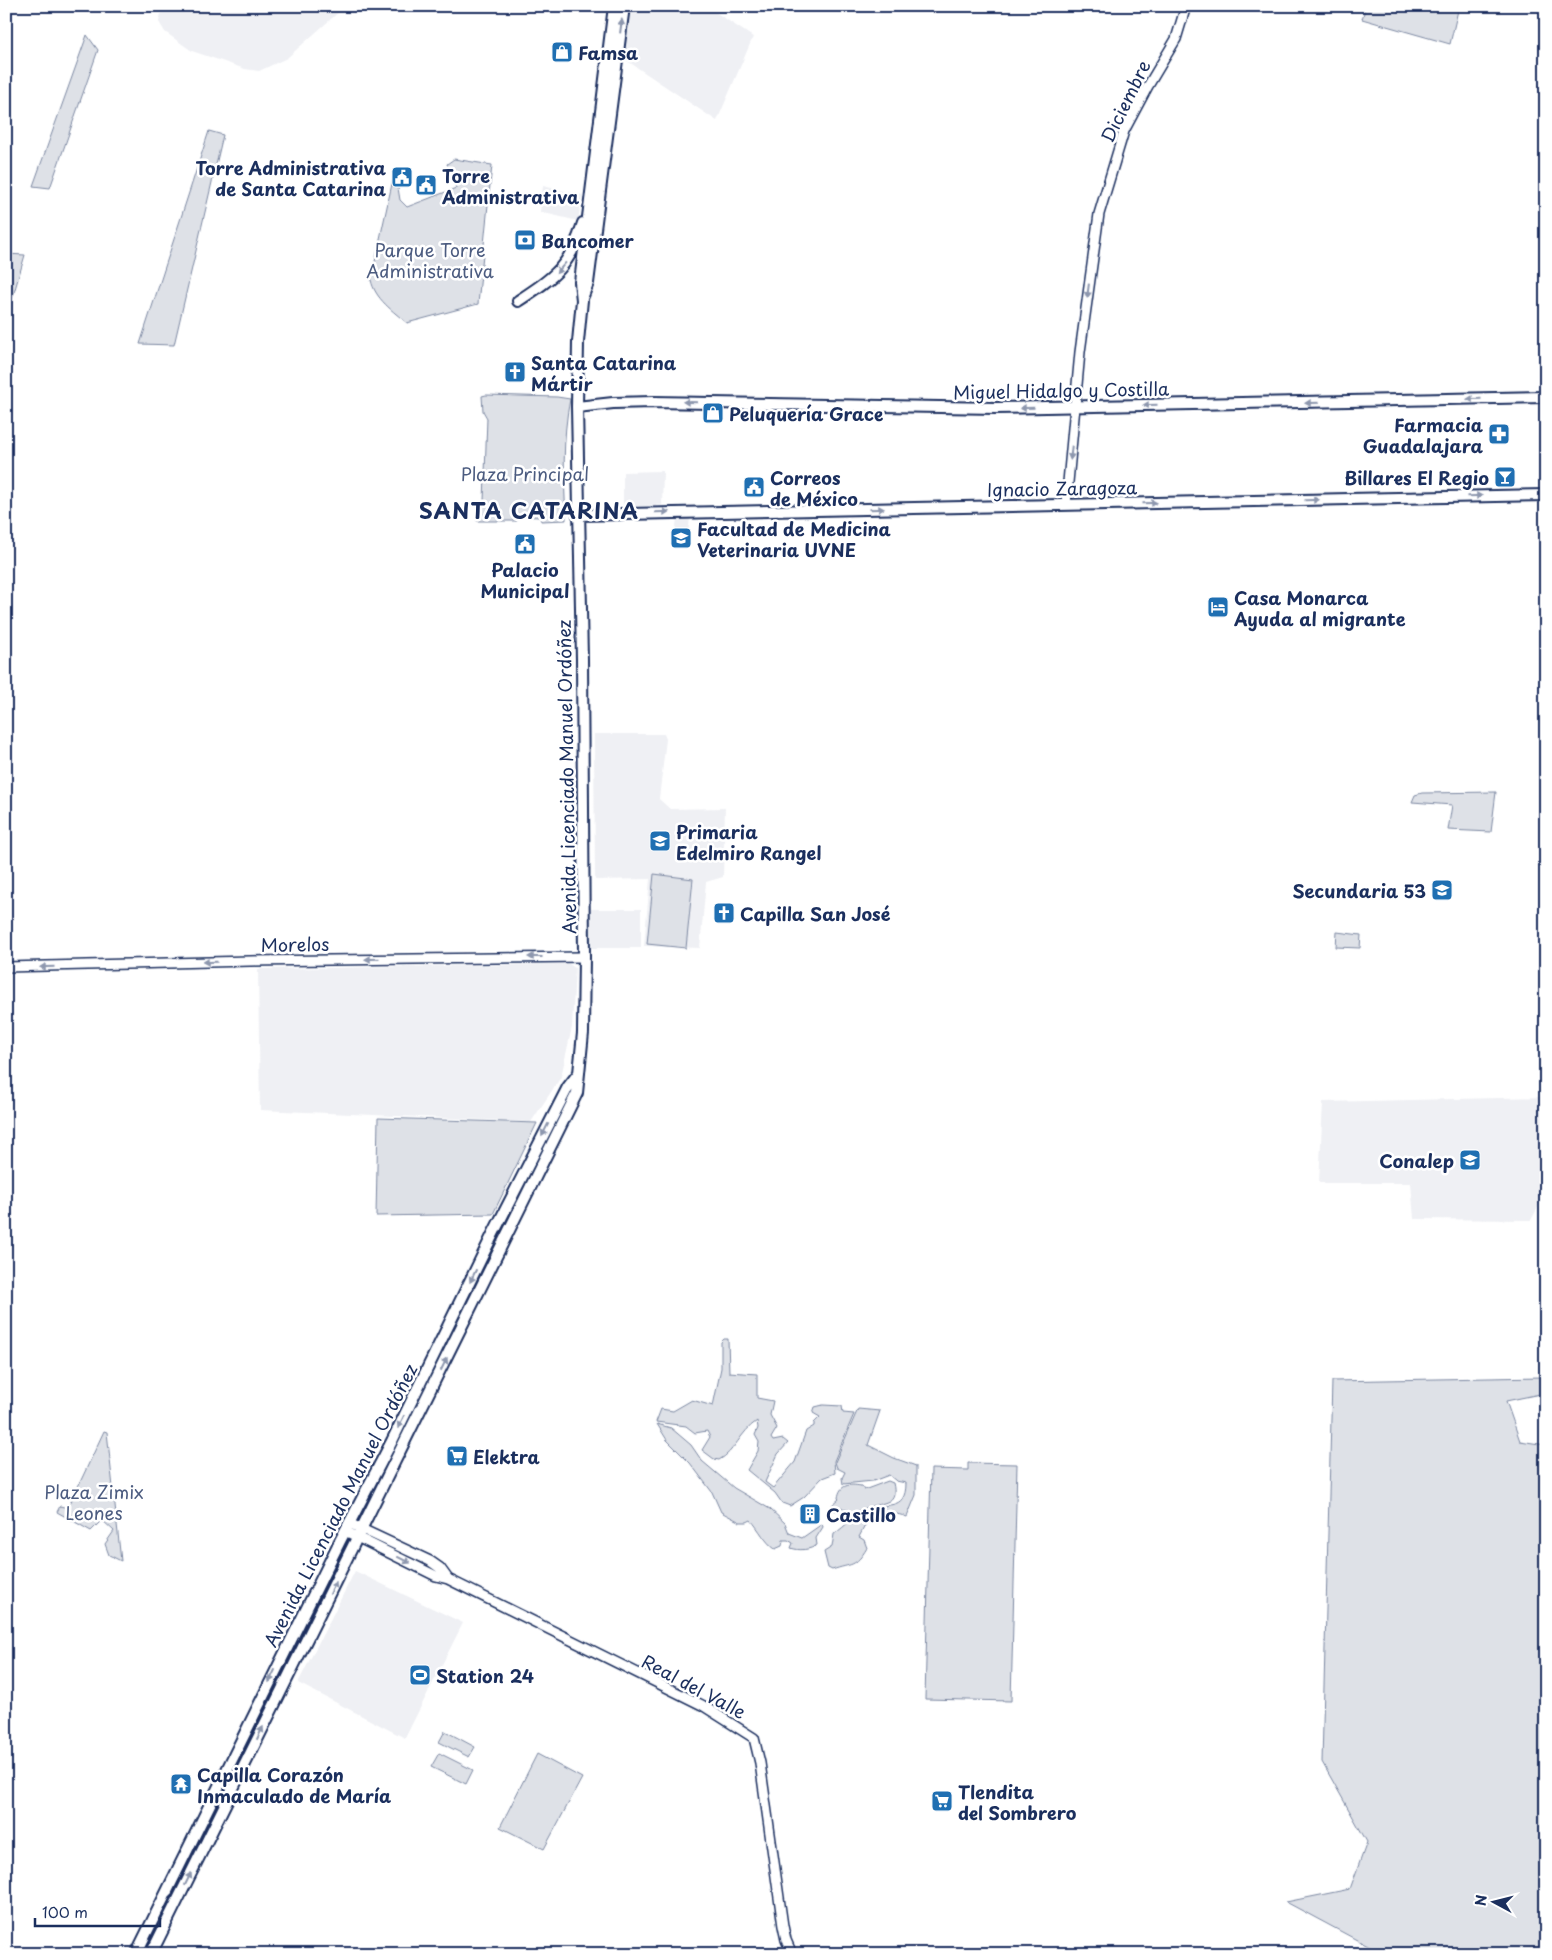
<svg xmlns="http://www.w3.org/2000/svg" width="1552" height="1960" viewBox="0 0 1552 1960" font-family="'Playpen Sans',sans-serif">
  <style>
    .built { fill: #eff0f4 }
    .green { fill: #dee1e7; stroke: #7c88a2 }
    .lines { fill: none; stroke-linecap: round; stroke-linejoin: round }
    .tertiary-casing { stroke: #1b2f5e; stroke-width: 12 }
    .secondary-casing { stroke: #1b2f5e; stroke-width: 14 }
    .tertiary { stroke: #fff; stroke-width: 9 }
    .secondary { stroke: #fff; stroke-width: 10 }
    .oneway { fill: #8d97ae }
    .labels { text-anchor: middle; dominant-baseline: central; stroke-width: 5; stroke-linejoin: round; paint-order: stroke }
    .poi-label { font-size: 18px; font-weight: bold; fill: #1b2f5e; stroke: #fff; text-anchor: start }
    .street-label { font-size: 18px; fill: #1b2f5e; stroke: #fff }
    .park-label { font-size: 18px; fill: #4c5c80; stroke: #fff }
    .district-label { font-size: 22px; font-weight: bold; letter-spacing: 1px; fill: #1b2f5e; stroke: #fff }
  </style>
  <rect width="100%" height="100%" fill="#fff"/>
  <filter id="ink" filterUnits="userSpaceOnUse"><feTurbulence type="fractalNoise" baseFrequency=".02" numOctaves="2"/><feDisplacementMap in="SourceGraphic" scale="10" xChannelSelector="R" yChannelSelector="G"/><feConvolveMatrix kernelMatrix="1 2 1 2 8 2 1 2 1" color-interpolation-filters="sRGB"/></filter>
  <g filter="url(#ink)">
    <path class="built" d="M 163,6 L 358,6 L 340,11 L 287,58 L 259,71 L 245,69 L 192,51 L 165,32 L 159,22 Z
      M 630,6 L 706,6 L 753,37 L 717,121 L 623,58 Z
      M 543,186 L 582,195 L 578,221 L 540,212 Z
      M 663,471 L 662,505 L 623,507 L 623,472 Z
      M 677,517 L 690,518 L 686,548 L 674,546 Z
      M 594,734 L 664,734 L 666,739 L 659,799 L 670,809 L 725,808 L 723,877 L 706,882 L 700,948 L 644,946 L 650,879 L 595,880 Z
      M 591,909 L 641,909 L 641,948 L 591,948 Z
      M 569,964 L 575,968 L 572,1027 L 561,1077 L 531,1122 L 260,1110 L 258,969 Z
      M 1546,1097 L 1546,1193 L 1531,1220 L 1414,1219 L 1411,1183 L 1319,1183 L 1323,1102 Z
      M 355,1571 L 463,1623 L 405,1738 L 298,1683 Z"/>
    <path class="green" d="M 1366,6 L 1459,6 L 1450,44 L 1362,19 Z
      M 87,35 L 98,50 L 50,188 L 33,186 Z
      M 209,131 L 223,135 L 174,345 L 140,344 Z
      M 454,159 L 492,165 L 478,304 L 407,323 C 393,311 375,299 371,280 L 395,170 L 400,200 L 407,207 L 456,188 L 447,164 Z
      M 6,254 L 25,255 L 6,320 Z
      M 486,395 L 557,397 L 570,399 C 562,439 564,479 566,520 L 541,521 L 540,517 L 517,516 L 517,521 L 477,521 L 477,508 L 484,501 L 487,418 L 483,411 L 482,396 Z
      M 1496,792 L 1491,832 L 1448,830 L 1452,805 L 1412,802 L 1415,795 L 1422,793 Z
      M 654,874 L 693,879 L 686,948 L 647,944 Z
      M 1337,932 L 1361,935 L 1360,948 L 1336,947 Z
      M 378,1118 L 537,1123 L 493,1214 L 376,1216 Z
      M 724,1339 L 728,1339 L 729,1372 L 757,1374 L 757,1398 L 773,1401 L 770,1415 L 777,1428 L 771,1438 L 773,1441 L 783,1439 L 788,1443 L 778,1454 L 765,1482 L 773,1488 L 795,1462 L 806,1431 L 814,1426 L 814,1423 L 820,1417 L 813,1413 L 815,1407 L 823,1405 L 842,1406 L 843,1413 L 854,1414 L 834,1461 L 835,1473 L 822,1478 L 804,1497 L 790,1506 L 782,1503 L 775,1493 L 747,1470 L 758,1451 L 759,1442 L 755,1435 L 758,1428 L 757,1421 C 740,1432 735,1452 719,1460 L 714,1459 L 702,1450 L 710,1437 L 707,1431 L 695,1433 L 686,1426 L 656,1422 L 661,1409 L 673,1411 L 692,1400 L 713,1406 L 721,1368 L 721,1342 Z
      M 1542,1377 L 1545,1393 L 1506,1401 L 1520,1441 L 1546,1445 L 1546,1954 L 1383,1954 L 1286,1902 L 1350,1889 L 1367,1842 L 1322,1762 L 1332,1381 Z
      M 858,1409 L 880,1411 L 868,1445 L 894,1458 L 916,1466 L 916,1495 L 907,1517 C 897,1513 869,1508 861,1517 L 868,1520 L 859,1537 L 864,1540 L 867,1548 C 855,1568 852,1563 832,1570 L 828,1568 L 824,1552 L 832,1547 L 834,1534 C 846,1526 853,1516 866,1510 C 885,1501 906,1513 906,1483 L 896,1481 L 889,1475 L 873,1481 L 843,1484 L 842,1478 L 845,1472 L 837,1468 L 835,1462 Z
      M 657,1424 L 671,1428 L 691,1445 L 702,1461 L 734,1488 L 770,1509 L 785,1523 L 789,1533 L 802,1538 L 822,1524 L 823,1527 L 816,1538 L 817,1545 C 810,1550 799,1551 791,1548 L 793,1543 L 788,1540 L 783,1540 L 782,1546 L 775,1549 C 765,1542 759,1529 751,1520 L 747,1522 L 740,1522 L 721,1512 L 712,1492 L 690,1463 L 667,1440 Z
      M 104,1431 L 107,1432 L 121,1561 L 109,1555 L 105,1544 L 114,1531 L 102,1520 L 91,1531 L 57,1512 L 60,1506 L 68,1508 Z
      M 968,1463 L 1017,1464 L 1011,1701 L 925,1699 L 931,1469 L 968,1470 Z
      M 888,1481 L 893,1483 C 898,1503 886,1502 872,1506 C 864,1508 859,1511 853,1514 L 841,1507 L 837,1511 L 832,1509 L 832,1505 L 839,1499 L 838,1498 C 840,1484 849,1484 861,1486 L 864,1490 Z
      M 445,1731 L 475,1747 L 469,1757 L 439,1742 Z
      M 439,1753 L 473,1770 L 466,1784 L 431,1767 Z
      M 537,1754 L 582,1778 L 544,1849 L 500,1827 Z"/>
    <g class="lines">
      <g class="tertiary-casing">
        <path id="tertiary" d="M 1066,504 L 1080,352 L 1099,214 L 1124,131 L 1148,86 L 1176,39 L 1186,6
          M 6,967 L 250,961 L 584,957
          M 349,1523 L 430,1561 L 440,1568 L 448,1579
          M 345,1531 L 436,1576 L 448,1579 L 702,1705 L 754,1738 L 760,1763 L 783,1926 L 786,1940 L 792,1954"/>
      </g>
      <g class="secondary-casing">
        <path id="secondary" d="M 583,296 L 588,283 L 624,6
          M 518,301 C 554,277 570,267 583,223
          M 577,407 L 613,403 L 653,402 L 996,408 L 1546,397
          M 578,515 L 1546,495
          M 136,1954 L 340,1541 L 392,1441 L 493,1234 L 568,1087 L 578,1074
          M 151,1954 L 577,1093 L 583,1033 L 584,957 L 582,659 L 577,407 L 578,342 L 582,300 L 580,282 L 614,6"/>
      </g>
      <use href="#tertiary" class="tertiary"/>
      <use href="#secondary" class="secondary"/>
    </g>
    <defs><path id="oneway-solid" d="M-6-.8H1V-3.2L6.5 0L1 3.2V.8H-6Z" transform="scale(1.25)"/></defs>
    <g class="oneway">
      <use href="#oneway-solid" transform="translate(621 26) rotate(-83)"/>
      <use href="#oneway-solid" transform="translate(561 268) rotate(131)"/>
      <use href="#oneway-solid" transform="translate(1088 291) rotate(97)"/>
      <use href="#oneway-solid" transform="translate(1474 399) rotate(178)"/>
      <use href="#oneway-solid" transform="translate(690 402) rotate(-179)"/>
      <use href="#oneway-solid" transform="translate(1312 403) rotate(179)"/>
      <use href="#oneway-solid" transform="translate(1150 405) rotate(179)"/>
      <use href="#oneway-solid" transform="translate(1027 408) rotate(179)"/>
      <use href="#oneway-solid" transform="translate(1071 453) rotate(96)"/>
      <use href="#oneway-solid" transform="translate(1475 496) rotate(-1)"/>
      <use href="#oneway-solid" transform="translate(1312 500) rotate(-1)"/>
      <use href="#oneway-solid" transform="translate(1150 503) rotate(-1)"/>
      <use href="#oneway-solid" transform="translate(877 509) rotate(-1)"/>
      <use href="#oneway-solid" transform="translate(662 512) rotate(-1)"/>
      <use href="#oneway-solid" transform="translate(535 957) rotate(180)"/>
      <use href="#oneway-solid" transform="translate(372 959) rotate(179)"/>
      <use href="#oneway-solid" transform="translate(210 962) rotate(178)"/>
      <use href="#oneway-solid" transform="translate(47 967) rotate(179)"/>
      <use href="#oneway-solid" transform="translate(545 1130) rotate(117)"/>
      <use href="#oneway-solid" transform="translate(473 1276) rotate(116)"/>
      <use href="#oneway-solid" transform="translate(444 1364) rotate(-64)"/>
      <use href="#oneway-solid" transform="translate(401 1422) rotate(116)"/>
      <use href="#oneway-solid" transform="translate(404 1560) rotate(26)"/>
      <use href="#oneway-solid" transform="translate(333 1588) rotate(-64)"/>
      <use href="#oneway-solid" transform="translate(272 1676) rotate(116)"/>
      <use href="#oneway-solid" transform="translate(260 1733) rotate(-64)"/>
      <use href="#oneway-solid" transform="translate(188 1879) rotate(-64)"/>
    </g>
  </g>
  <defs>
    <g id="shop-square" transform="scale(1.125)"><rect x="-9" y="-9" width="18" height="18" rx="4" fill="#1f6fb2" stroke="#fff"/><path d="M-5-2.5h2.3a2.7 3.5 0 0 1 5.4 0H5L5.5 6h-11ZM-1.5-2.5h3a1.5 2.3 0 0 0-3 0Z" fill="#fff"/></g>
    <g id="civic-square" transform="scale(1.125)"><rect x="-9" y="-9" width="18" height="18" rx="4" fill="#1f6fb2" stroke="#fff"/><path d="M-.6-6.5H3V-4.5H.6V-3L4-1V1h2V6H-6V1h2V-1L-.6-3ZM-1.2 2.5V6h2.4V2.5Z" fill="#fff"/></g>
    <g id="bank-square" transform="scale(1.125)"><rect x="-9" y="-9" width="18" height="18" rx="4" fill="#1f6fb2" stroke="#fff"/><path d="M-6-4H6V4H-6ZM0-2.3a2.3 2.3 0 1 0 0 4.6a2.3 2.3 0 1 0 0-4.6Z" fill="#fff"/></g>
    <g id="church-square" transform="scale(1.125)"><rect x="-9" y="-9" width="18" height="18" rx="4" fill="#1f6fb2" stroke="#fff"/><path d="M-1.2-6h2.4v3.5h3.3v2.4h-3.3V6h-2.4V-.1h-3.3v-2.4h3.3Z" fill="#fff"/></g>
    <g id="pharmacy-square" transform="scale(1.125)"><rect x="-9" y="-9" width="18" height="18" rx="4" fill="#1f6fb2" stroke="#fff"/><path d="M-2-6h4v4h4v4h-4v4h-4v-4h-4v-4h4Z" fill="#fff"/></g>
    <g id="bar-square" transform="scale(1.125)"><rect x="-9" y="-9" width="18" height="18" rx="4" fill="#1f6fb2" stroke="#fff"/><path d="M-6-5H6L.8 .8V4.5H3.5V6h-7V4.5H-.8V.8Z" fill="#fff"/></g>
    <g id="university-square" transform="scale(1.125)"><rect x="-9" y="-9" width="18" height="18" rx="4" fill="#1f6fb2" stroke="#fff"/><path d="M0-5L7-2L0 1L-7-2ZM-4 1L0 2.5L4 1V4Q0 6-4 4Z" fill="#fff"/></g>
    <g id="hotel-square" transform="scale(1.125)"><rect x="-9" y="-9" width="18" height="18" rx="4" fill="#1f6fb2" stroke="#fff"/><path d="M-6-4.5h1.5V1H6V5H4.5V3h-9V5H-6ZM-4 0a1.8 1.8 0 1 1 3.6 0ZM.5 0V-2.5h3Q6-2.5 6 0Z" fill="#fff"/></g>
    <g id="school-square" transform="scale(1.125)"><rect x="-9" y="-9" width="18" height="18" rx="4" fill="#1f6fb2" stroke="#fff"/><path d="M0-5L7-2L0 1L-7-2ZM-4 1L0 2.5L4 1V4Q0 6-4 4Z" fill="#fff"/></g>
    <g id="supermarket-square" transform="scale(1.125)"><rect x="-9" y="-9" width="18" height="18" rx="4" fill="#1f6fb2" stroke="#fff"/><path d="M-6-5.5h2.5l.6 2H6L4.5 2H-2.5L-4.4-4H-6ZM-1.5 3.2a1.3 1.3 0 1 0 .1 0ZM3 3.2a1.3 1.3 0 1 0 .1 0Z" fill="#fff"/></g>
    <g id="building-square" transform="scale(1.125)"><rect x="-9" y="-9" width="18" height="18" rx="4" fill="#1f6fb2" stroke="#fff"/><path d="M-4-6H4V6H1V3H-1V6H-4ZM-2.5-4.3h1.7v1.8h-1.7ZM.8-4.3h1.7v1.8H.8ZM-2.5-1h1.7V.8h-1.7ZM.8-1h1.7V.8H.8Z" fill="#fff"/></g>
    <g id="stadium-square" transform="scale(1.125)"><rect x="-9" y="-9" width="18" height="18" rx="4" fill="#1f6fb2" stroke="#fff"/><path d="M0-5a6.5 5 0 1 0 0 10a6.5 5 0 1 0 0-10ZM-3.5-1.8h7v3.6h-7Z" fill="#fff"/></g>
    <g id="temple-square" transform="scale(1.125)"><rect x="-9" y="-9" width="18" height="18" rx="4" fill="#1f6fb2" stroke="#fff"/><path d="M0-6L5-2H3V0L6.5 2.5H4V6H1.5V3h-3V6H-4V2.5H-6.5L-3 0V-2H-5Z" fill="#fff"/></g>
  </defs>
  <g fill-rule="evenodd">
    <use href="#shop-square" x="562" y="52"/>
    <use href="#civic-square" x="402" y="177"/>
    <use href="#civic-square" x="426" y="185"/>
    <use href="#bank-square" x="525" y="240"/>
    <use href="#church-square" x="515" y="372"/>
    <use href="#shop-square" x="713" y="413"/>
    <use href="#pharmacy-square" x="1499" y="434"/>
    <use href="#bar-square" x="1505" y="477"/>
    <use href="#civic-square" x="754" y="487"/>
    <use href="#university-square" x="681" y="538"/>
    <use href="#civic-square" x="525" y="544"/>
    <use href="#hotel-square" x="1218" y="607"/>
    <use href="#school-square" x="660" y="841"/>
    <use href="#school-square" x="1442" y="890"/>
    <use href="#church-square" x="724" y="913"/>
    <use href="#school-square" x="1470" y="1160"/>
    <use href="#supermarket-square" x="457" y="1456"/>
    <use href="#building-square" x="810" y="1514"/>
    <use href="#stadium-square" x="420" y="1675"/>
    <use href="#temple-square" x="181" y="1784"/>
    <use href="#supermarket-square" x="942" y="1801"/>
  </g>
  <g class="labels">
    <g class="poi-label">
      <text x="578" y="52">Famsa</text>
      <text x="386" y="167" text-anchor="end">Torre Administrativa<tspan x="386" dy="21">de Santa Catarina</tspan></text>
      <text x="442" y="175">Torre<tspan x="442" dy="21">Administrativa</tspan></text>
      <text x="541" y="240">Bancomer</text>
      <text x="531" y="362">Santa Catarina<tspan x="531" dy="21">Mártir</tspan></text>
      <text x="729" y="413">Peluquería Grace</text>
      <text x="1483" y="424" text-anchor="end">Farmacia<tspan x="1483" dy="21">Guadalajara</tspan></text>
      <text x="770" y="477">Correos<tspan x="770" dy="21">de México</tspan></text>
      <text x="1489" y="477" text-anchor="end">Billares El Regio</text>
      <text x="697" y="528">Facultad de Medicina<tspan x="697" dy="21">Veterinaria UVNE</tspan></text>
      <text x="525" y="569" text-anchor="middle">Palacio<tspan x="525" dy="21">Municipal</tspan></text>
      <text x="1234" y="597">Casa Monarca<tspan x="1234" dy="21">Ayuda al migrante</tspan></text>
      <text x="676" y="831">Primaria<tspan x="676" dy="21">Edelmiro Rangel</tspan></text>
      <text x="1426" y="890" text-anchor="end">Secundaria 53</text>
      <text x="740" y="913">Capilla San José</text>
      <text x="1454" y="1160" text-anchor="end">Conalep</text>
      <text x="473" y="1456">Elektra</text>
      <text x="826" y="1514">Castillo</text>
      <text x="436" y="1675">Station 24</text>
      <text x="197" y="1774">Capilla Corazón<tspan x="197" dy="21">Inmaculado de María</tspan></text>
      <text x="958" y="1791">TIendita<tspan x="958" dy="21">del Sombrero</tspan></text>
    </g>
    <g class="street-label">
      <text transform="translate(1125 101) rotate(-64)">Diciembre</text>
      <text transform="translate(1061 390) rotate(-1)">Miguel Hidalgo y Costilla</text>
      <text transform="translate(1062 488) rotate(-1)">Ignacio Zaragoza</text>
      <text transform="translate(566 777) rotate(-91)">Avenida Licenciado Manuel Ordóñez</text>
      <text transform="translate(295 944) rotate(-1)">Morelos</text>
      <text transform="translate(340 1505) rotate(-63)">Avenida Licenciado Manuel Ordóñez</text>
      <text transform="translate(694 1686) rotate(28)">Real del Valle</text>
    </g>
    <g class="park-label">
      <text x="430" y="249">Parque Torre<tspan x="430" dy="21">Administrativa</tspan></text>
      <text x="525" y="473">Plaza Principal</text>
      <text x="94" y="1491">Plaza Zimix<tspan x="94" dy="21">Leones</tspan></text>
    </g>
    <g class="district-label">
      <text x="529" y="509">SANTA CATARINA</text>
    </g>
  </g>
  <rect width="1552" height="1960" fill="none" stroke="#fff" stroke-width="25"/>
  <rect x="12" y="12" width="1527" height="1935" fill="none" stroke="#1b2f5e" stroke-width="2" filter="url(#ink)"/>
  <g transform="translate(1494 1902) rotate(277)" stroke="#ffffff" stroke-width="4" paint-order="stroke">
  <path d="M0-4L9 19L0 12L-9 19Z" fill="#1b2f5e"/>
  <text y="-8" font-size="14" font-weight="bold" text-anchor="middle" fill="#1b2f5e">N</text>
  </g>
  <path d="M35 1918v8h125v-8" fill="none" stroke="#1b2f5e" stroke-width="2.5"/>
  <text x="42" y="1918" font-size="15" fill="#1b2f5e" stroke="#ffffff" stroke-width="4" paint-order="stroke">100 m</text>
</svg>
